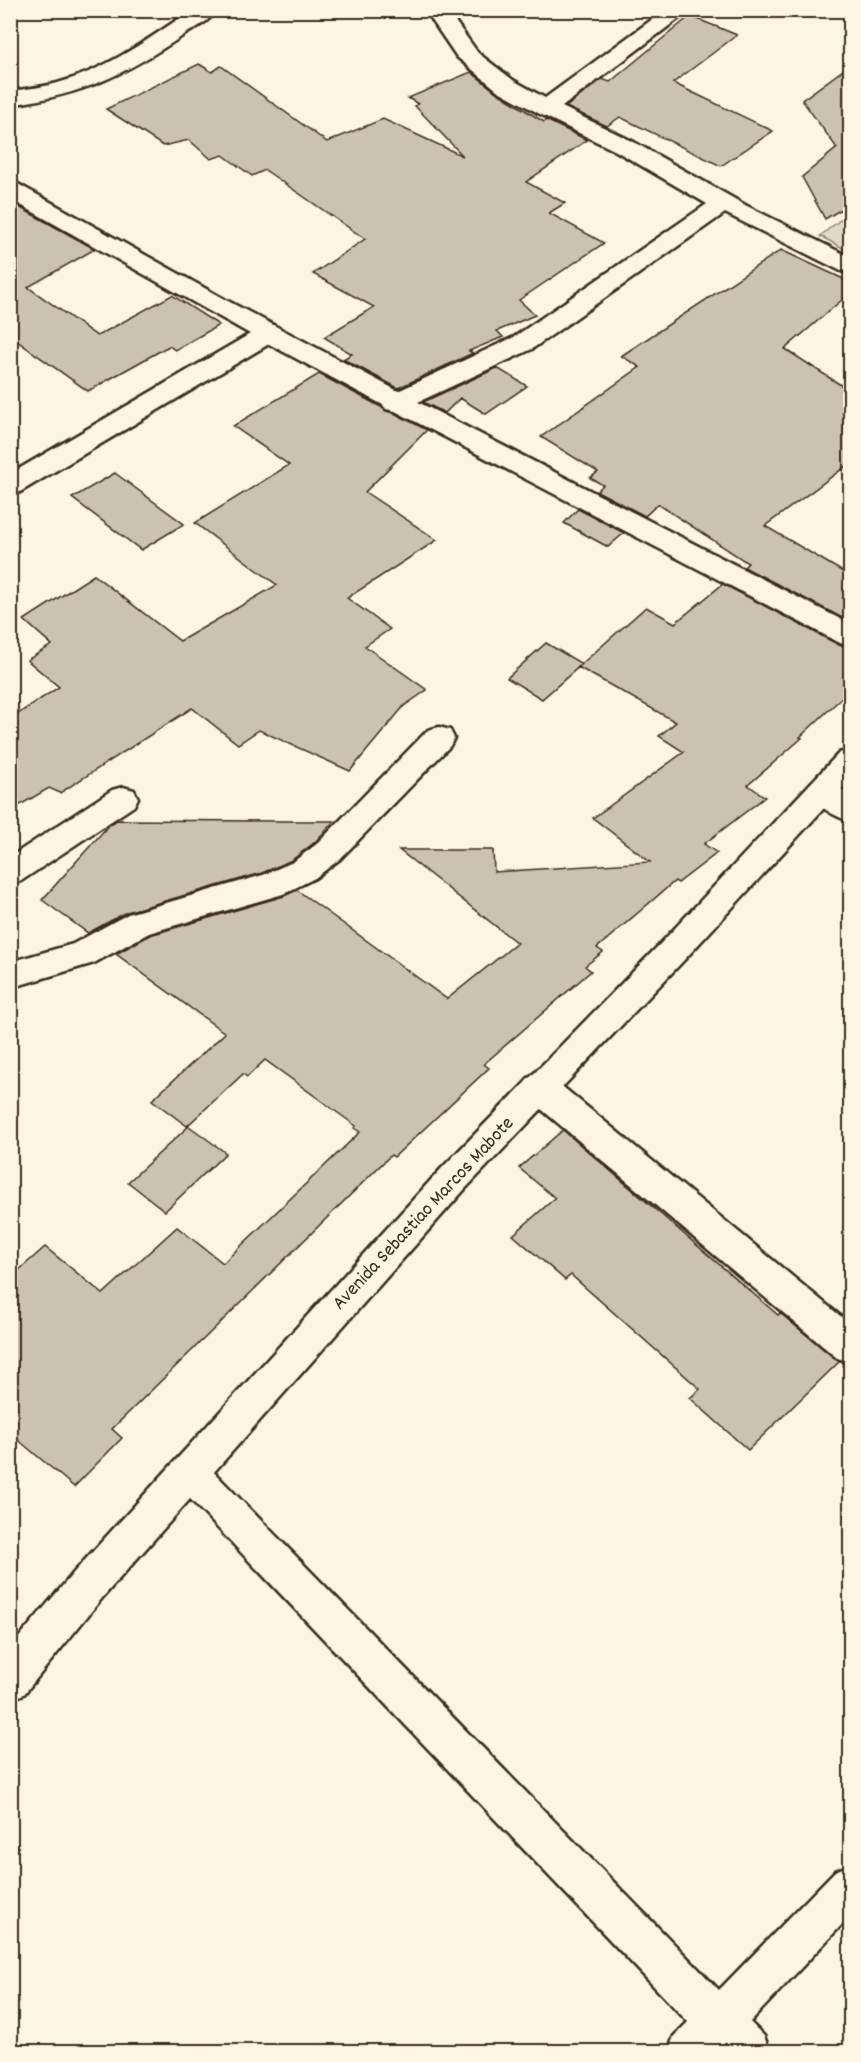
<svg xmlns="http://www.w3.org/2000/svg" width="861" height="2062" viewBox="0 0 861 2062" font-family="Dekko,sans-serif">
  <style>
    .green { fill: #e0d8c8; stroke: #8e8173; stroke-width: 1.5 }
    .building { fill: #ccc2b3; stroke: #3b2a1e; stroke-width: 1.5 }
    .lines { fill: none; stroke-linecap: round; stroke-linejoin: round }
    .minor-casing { stroke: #3b2a1e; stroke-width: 5 }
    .secondary-casing { stroke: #3b2a1e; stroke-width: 5 }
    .minor { fill: #fcf5e5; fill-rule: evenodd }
    .secondary { fill: #fcf5e5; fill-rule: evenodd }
    .labels { text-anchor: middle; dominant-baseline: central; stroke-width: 5; stroke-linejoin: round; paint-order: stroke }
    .street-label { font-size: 20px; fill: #3b2a1e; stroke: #fcf5e5 }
  </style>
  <rect width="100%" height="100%" fill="#fcf5e5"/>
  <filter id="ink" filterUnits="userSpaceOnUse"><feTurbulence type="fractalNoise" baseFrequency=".0167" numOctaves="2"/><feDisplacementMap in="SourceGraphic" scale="12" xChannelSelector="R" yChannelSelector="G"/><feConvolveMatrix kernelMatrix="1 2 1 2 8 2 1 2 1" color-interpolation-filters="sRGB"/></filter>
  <g filter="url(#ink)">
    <path class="green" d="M 850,212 L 850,252 L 820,236 Z"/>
    <path class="building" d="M 690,16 L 737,35 L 673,83 L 773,131 L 721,166 L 620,117 L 607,126 L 566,107 L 602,79 L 610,82 Z
      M 199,64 L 212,72 L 221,66 L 327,142 L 383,119 L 463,156 L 415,106 L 418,104 L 408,98 L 471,72 L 496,92 L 544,122 L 546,120 L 587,140 L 526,182 L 565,203 L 549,213 L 604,243 L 519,300 L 535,315 L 497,331 L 503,337 L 469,351 L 473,353 L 398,388 L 343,359 L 352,354 L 324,337 L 374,307 L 313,274 L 365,239 L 265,170 L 252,176 L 223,155 L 211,159 L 189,140 L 163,146 L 106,109 Z
      M 850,65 L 850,204 L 825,219 L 802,177 L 837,148 L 802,100 Z
      M 10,202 L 95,249 L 28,287 L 97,336 L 172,295 L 219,325 L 175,350 L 169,346 L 88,391 L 10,336 Z
      M 781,250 L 850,282 L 850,293 L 785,349 L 850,391 L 850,463 L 765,526 L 850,576 L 850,622 L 744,567 L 748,563 L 658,504 L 645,516 L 597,491 L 603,485 L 590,478 L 598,472 L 541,437 L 640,367 L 621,356 Z
      M 497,368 L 527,386 L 486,414 L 460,398 L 445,413 L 423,402 Z
      M 319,374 L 381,407 L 386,411 L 394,413 L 427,430 L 365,492 L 437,540 L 347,598 L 390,629 L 365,646 L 427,690 L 404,706 L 350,771 L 259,730 L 238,744 L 192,708 L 60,793 L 49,788 L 10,811 L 10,719 L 59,687 L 27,660 L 52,645 L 24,620 L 94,575 L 180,641 L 277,585 L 195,523 L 289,465 L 233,426 Z
      M 115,473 L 184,524 L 141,550 L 72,498 Z
      M 578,509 L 624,533 L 608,547 L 564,523 Z
      M 723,584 L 839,645 L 850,648 L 850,690 L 800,737 L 802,738 L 748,785 L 765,797 L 704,844 L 717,853 L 678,883 L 675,881 L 597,948 L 603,952 L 585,966 L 591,971 L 484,1064 L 489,1068 L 394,1157 L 391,1155 L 112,1429 L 122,1438 L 74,1487 L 10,1433 L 10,1278 L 45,1247 L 103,1294 L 177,1227 L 223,1263 L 360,1132 L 354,1128 L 356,1126 L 265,1060 L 247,1077 L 243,1074 L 187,1126 L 152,1100 L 225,1033 L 116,954 L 150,935 L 284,896 L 297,890 L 447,999 L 517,943 L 399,850 L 493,850 L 494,872 L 650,862 L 593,818 L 684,752 L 659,736 L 676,722 L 578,667 L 646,607 L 675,623 Z
      M 546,643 L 582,664 L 542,699 L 507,678 Z
      M 117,820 L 283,821 L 334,821 L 315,842 L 292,860 L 262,873 L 127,912 L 88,933 L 42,900 L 108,826 Z
      M 189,1126 L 226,1153 L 165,1211 L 128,1182 Z
      M 563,1130 L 778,1315 L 780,1313 L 839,1362 L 748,1450 L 690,1398 L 700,1389 L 571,1275 L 565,1280 L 513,1235 L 555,1198 L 519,1168 Z"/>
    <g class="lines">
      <g class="minor-casing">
        <path id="minor" d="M 192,10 L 217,10 C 210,21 195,28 184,35 C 122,76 85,94 10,105 L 10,91 C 27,89 45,87 61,82 C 109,68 150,38 192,10 Z
          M 425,10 L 447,10 L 478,53 L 513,80 L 545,98 L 665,10 L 690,10 L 562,107 L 632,141 L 747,206 L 850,257 L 850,273 L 841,271 L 725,213 L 532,349 L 418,402 L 850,624 L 850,646 L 840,643 L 395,411 L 386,409 L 383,405 L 269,344 L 20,492 L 10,495 L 10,474 L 250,334 L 10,199 L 10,182 L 18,184 L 226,300 L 398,391 L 514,337 L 707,204 L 616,151 L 538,113 L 497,90 L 457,57 Z
          M 439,727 L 450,730 L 454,738 L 450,746 L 340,859 L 315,878 L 283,894 L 149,933 L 94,963 L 10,988 L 10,962 L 73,944 L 128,914 L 263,875 L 293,862 L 318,843 L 428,730 Z
          M 822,780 L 833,783 L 850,795 L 850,821 C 835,817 815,805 807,791 L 811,783 Z
          M 123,787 L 134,790 L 138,798 L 134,806 L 21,881 L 10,885 L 10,857 L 112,790 Z
          M 540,1074 L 552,1078 L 850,1324 L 850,1362 L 837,1358 L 528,1098 L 523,1088 L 528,1078 Z
          M 189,1454 L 202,1460 L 719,1990 L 835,1871 L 850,1865 L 850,1916 L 750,2022 L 764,2036 L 770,2052 L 668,2052 L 674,2036 L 688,2022 L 176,1484 L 170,1472 L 176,1460 Z"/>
      </g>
      <g class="secondary-casing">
        <path id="secondary" d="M 850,750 L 850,780 L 684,960 L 465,1189 L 103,1597 L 24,1694 L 10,1700 L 10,1648 L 75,1571 L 441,1169 L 662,942 L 839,753 Z"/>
      </g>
      <use href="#minor" class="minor"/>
      <use href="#secondary" class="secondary"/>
    </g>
  </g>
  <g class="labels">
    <g class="street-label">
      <text transform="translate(424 1214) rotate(-47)">Avenida Sebastiao Marcos Mabote</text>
    </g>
  </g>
  <rect width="861" height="2062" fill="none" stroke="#fcf5e5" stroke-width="36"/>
  <rect x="18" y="18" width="825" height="2026" fill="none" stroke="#3b2a1e" stroke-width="2" filter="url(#ink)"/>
</svg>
